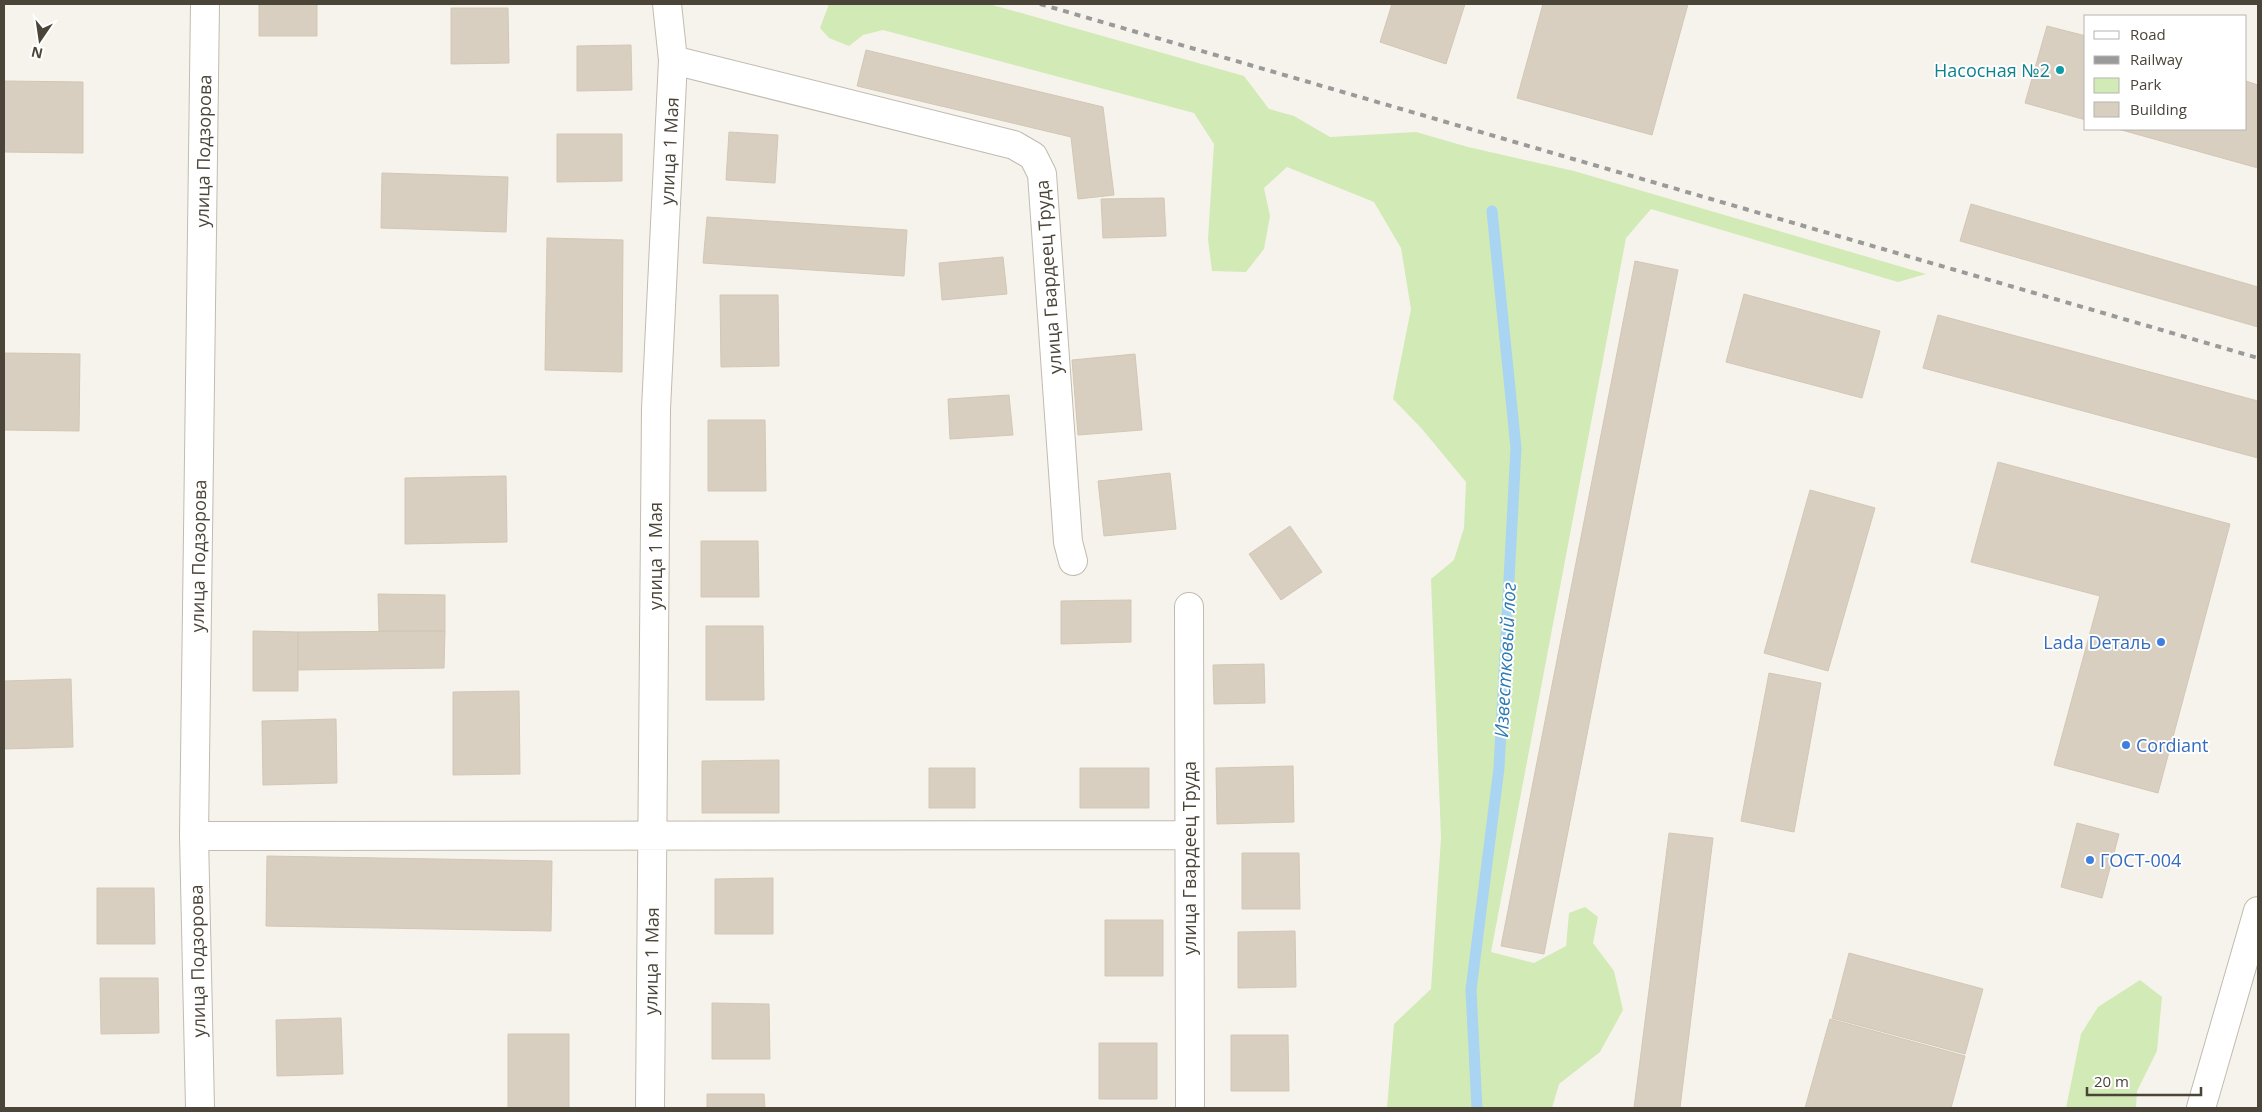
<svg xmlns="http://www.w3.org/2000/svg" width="2262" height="1112" viewBox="0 0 2262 1112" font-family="'Open Sans',sans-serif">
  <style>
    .green { fill: #d2eab5 }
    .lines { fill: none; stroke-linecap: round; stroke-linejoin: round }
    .stream { stroke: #a9d4f2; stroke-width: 11 }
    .building { fill: #d8cfc1; stroke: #d3c7b4 }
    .minor-casing { stroke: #c2bbae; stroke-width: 30 }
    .minor { stroke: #fff; stroke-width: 28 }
    .rail { stroke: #9a9a9a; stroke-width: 4; stroke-dasharray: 6 6; stroke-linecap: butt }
    .culture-dot { fill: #0f9aa8; stroke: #fff; stroke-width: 2 }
    .shop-dot { fill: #3f7fe0; stroke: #fff; stroke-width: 2 }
    .labels { text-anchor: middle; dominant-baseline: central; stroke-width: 4; stroke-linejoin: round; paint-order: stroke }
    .culture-label { font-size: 18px; fill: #0d838f; stroke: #fff; text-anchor: end }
    .street-label { font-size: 18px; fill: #4b4439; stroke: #fff }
    .shop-label { font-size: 18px; fill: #366cbe; stroke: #fff; text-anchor: start }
    .water-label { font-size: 19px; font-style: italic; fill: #2e7ab2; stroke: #fff }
  </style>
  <rect width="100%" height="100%" fill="#f6f3ec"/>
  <path class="green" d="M 829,4 L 989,4 L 1244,76 L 1269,109 L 1294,116 L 1330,137 L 1416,132 L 1468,147 L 1574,171 L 1926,274 L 1898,282 L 1651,209 L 1626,238 L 1491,952 L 1534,963 L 1566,946 L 1569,913 L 1585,907 L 1598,917 L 1593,943 L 1614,971 L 1623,1010 L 1600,1052 L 1559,1084 L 1552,1108 L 1387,1108 L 1394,1024 L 1431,989 L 1441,838 L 1431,579 L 1454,560 L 1464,528 L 1466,482 L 1422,429 L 1393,399 L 1411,309 L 1401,248 L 1374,202 L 1287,167 L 1264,188 L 1270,216 L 1264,249 L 1246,272 L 1212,271 L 1208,239 L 1214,144 L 1194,113 L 883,30 L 863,35 L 849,46 L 829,38 L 820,28 Z
    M 2140,980 L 2162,997 L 2157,1051 L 2137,1091 L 2136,1108 L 2066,1108 L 2081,1034 L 2098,1007 Z"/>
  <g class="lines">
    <path class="stream" d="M 1477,1108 L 1471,990 L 1499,768 L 1516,448 L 1492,211"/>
  </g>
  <path class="building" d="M 259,4 L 317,4 L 317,36 L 259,36 Z
    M 1392,4 L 1465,4 L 1446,64 L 1380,42 Z
    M 1543,4 L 1688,4 L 1652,135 L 1517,98 Z
    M 451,8 L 508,8 L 509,63 L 451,64 Z
    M 2047,26 L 2086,36 L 2086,120 L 2025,103 Z
    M 631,45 L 632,90 L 577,91 L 577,46 Z
    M 866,50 L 1103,107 L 1114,195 L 1078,199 L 1071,137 L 857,86 Z
    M 4,81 L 83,82 L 83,153 L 4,152 Z
    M 2246,81 L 2258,85 L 2258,168 L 2118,129 L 2246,129 Z
    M 729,132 L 778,135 L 775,183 L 726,180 Z
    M 557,134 L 622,134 L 622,181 L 557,182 Z
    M 382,173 L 508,177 L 506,232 L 381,228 Z
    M 1164,198 L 1166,236 L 1103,238 L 1101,199 Z
    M 1971,204 L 2258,287 L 2258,327 L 1960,241 Z
    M 707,217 L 907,230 L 904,276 L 703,263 Z
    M 547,238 L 623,240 L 622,372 L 545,370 Z
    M 1003,257 L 1007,294 L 942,300 L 939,263 Z
    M 1635,261 L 1678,270 L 1544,954 L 1501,946 Z
    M 1744,294 L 1880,331 L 1862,398 L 1726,362 Z
    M 720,295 L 778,295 L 779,366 L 721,367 Z
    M 1938,315 L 2258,401 L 2258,458 L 1923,368 Z
    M 4,353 L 80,354 L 79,431 L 4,430 Z
    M 1135,354 L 1142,430 L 1078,435 L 1072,360 Z
    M 1009,395 L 1013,435 L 950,439 L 948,399 Z
    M 708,420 L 765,420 L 766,491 L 708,491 Z
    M 1998,462 L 2230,524 L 2158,793 L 2054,765 L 2100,596 L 1971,562 Z
    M 1170,473 L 1176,529 L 1104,536 L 1098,481 Z
    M 506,476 L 507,542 L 405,544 L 405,478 Z
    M 1810,490 L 1875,508 L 1828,671 L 1764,653 Z
    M 1290,526 L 1322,572 L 1281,600 L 1249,554 Z
    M 701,541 L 758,541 L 759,597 L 701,597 Z
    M 378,594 L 445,595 L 445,631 L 379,631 Z
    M 1131,600 L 1131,642 L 1061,644 L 1061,601 Z
    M 706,626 L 763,626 L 764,700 L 706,700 Z
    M 253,631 L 298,632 L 298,691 L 253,691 Z
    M 445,631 L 444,668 L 298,670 L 298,632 Z
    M 1264,664 L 1265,703 L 1214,704 L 1213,665 Z
    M 1769,673 L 1821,683 L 1794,832 L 1741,821 Z
    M 71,679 L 73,747 L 4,749 L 4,681 Z
    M 519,691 L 520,774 L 453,775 L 453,692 Z
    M 336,719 L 337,783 L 263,785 L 262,721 Z
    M 779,760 L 779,813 L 702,813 L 702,761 Z
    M 1293,766 L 1294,822 L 1217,824 L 1216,768 Z
    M 929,768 L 975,768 L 975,808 L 929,808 Z
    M 1080,768 L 1149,768 L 1149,808 L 1080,808 Z
    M 2077,823 L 2119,834 L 2102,898 L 2061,887 Z
    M 1669,833 L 1713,838 L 1680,1108 L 1634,1108 Z
    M 1242,853 L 1299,853 L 1300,909 L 1242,909 Z
    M 267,856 L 552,861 L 551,931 L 266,926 Z
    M 773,878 L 773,934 L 715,934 L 715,879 Z
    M 97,888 L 154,888 L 155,944 L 97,944 Z
    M 1105,920 L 1163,920 L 1163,976 L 1105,976 Z
    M 1295,931 L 1296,987 L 1238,988 L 1238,932 Z
    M 1849,953 L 1983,989 L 1965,1054 L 1832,1018 Z
    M 100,978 L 158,978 L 159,1033 L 101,1034 Z
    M 712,1003 L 769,1004 L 770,1059 L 712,1059 Z
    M 341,1018 L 343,1074 L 277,1076 L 276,1020 Z
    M 1830,1019 L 1965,1056 L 1951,1108 L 1805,1108 Z
    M 508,1034 L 569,1034 L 569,1108 L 508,1108 Z
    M 1231,1035 L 1288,1035 L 1289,1091 L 1231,1091 Z
    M 1099,1043 L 1157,1043 L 1157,1099 L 1099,1099 Z
    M 707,1094 L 764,1094 L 765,1108 L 707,1108 Z"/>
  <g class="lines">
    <g class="minor-casing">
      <path id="minor" d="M 673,60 L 1014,145 L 1033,156 L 1042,174 L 1068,542 L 1073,561
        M 1189,607 L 1190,1108
        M 194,836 L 1189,835
        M 200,1108 L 194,836 L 205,4
        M 650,1108 L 656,409 L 673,60 L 667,4
        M 2201,1108 L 2258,911"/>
    </g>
    <use href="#minor" class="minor"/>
    <path class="rail" d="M 1040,4 L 2258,358"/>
  </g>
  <circle class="culture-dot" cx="2060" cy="70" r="5"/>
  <g class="shop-dot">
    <circle cx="2161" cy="642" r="5"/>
    <circle cx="2126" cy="745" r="5"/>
    <circle cx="2090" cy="860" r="5"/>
  </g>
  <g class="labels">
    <g class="culture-label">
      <text x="2050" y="70">Насосная №2</text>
    </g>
    <g class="street-label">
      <text transform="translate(203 151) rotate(-89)">улица Подзорова</text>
      <text transform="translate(669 151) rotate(-87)">улица 1 Мая</text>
      <text transform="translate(1048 277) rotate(-94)">улица Гвардеец Труда</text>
      <text transform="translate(198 556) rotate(-89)">улица Подзорова</text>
      <text transform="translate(655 556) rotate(-90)">улица 1 Мая</text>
      <text transform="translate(1189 858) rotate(-90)">улица Гвардеец Труда</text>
      <text transform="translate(197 961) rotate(-91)">улица Подзорова</text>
      <text transform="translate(651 961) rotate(-89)">улица 1 Мая</text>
    </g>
    <g class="shop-label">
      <text x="2151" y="642" text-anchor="end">Lada Dеталь</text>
      <text x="2136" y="745">Cordiant</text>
      <text x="2100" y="860">ГОСТ-004</text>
    </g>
    <g class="water-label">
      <text transform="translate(1505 660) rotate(-87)">Известковый лог</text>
    </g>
  </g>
  <rect width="2262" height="1112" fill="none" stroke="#4b4439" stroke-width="10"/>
  <rect x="2084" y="15" width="162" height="115" fill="#ffffff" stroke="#b7b4b0"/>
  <rect x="2094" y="31" width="25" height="8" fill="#ffffff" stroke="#b7b4b0"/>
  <text x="2130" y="40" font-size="15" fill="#4b4439">Road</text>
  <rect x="2094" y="56" width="25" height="8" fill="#9a9a9a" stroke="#b7b4b0"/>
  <text x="2130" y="65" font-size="15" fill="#4b4439">Railway</text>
  <rect x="2094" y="78" width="25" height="15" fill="#d2eab5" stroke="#b7b4b0"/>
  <text x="2130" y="90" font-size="15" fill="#4b4439">Park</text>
  <rect x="2094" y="102" width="25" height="15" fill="#d8cfc1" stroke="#b7b4b0"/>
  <text x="2130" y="115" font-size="15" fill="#4b4439">Building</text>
  <g transform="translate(40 40) rotate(193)" stroke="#ffffff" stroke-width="4" paint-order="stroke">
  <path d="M0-4L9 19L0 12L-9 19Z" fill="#4b4439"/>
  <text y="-8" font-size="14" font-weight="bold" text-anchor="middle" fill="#4b4439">N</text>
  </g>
  <path d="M2087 1087v8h114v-8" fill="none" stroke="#4b4439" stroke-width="2.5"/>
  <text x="2094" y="1087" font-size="15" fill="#4b4439" stroke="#ffffff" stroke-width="4" paint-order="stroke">20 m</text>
</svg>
